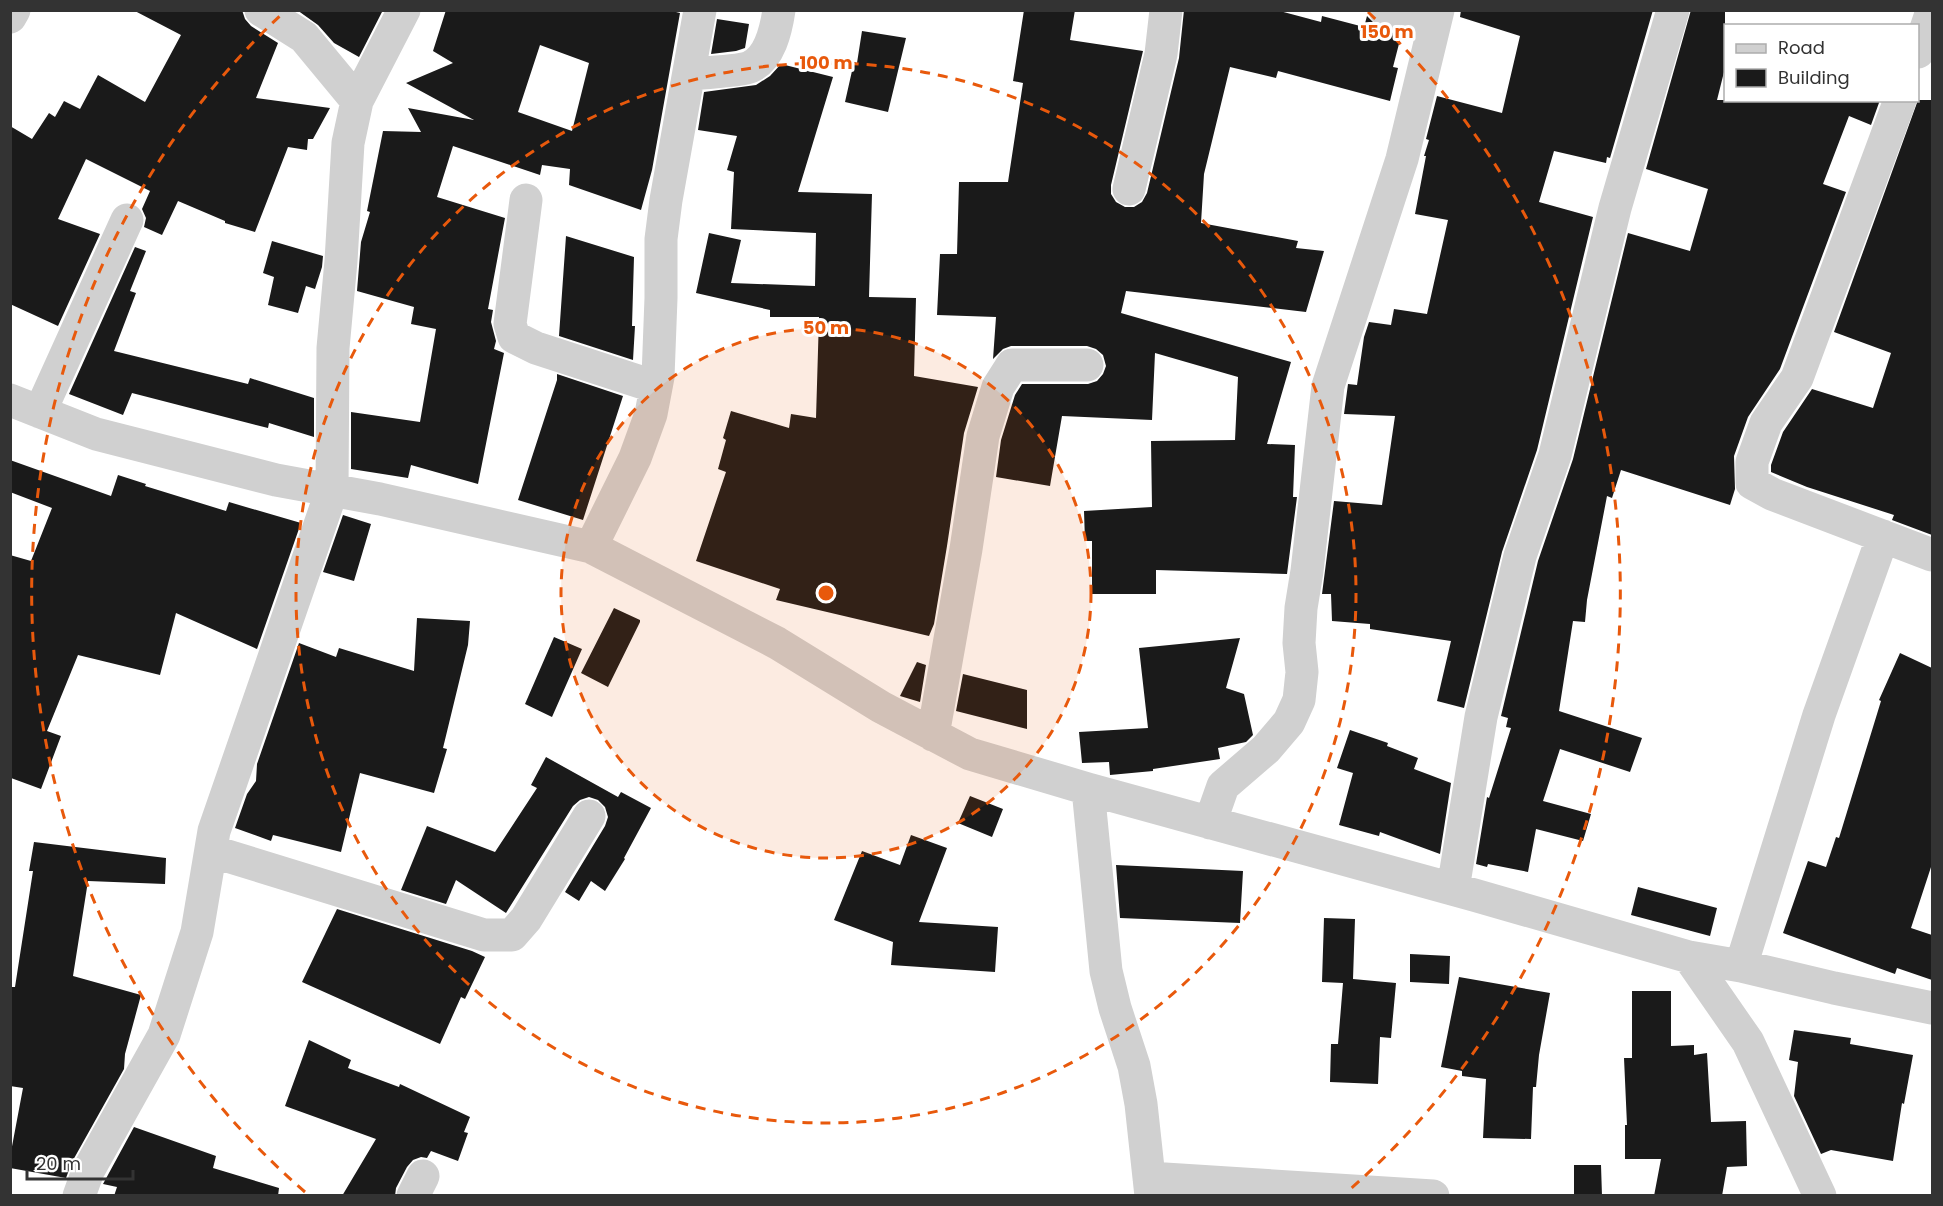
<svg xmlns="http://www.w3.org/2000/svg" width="1943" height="1206" viewBox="0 0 1943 1206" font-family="Poppins,sans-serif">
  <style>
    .building { fill: #1a1a1a; fill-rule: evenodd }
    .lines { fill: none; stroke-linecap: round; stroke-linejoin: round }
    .minor { stroke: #d0d0d0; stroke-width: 33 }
    .ring { fill: none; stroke: #e8590c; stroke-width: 3; stroke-dasharray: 10 8 }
    .centre { fill: #e8590c; stroke: #fff; stroke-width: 3 }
    .ring-label { font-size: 18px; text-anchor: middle; font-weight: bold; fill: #e8590c; stroke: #fff; stroke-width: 6; stroke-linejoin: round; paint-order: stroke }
  </style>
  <rect width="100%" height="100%" fill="#fff"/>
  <path class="building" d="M 133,10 L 242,10 L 245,19 L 251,26 L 278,43 L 256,98 L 330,108 L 313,139 L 308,139 L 307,150 L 288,147 L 255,232 L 225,223 L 225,221 L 178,201 L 162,235 L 144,227 L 146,218 L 142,209 L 150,191 L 86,159 L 58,219 L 100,234 L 58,326 L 10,304 L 10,126 L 32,139 L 49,113 L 55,117 L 64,101 L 80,109 L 98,75 L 145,102 L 181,35 Z
    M 297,10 L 383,10 L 359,57 L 334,43 L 318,25 Z
    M 446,10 L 668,10 L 680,13 L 652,170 L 641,210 L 569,185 L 570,169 L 542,165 L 540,175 L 453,146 L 437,197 L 505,218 L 488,309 L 493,310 L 491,322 L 496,341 L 494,349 L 504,353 L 478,484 L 411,465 L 408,478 L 351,469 L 351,412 L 420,422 L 436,329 L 411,324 L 414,307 L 357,291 L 361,242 L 370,212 L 367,211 L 383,131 L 421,132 L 408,108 L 474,120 L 406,83 L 453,63 L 433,51 ZM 540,45 L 589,63 L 572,131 L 518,112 Z
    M 1024,10 L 1075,10 L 1070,40 L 1143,51 L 1111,185 L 1111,194 L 1116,202 L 1125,207 L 1134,207 L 1142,202 L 1147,193 L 1179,58 L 1184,10 L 1276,10 L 1321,22 L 1322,16 L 1364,27 L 1367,16 L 1378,27 L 1401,36 L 1393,67 L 1398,68 L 1390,101 L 1278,71 L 1276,78 L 1230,67 L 1204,174 L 1201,223 L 1298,241 L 1296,248 L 1324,251 L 1306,312 L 1126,291 L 1121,313 L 1291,362 L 1267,444 L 1295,445 L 1293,497 L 1297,497 L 1287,574 L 1156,570 L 1156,594 L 1092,594 L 1092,541 L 1085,541 L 1084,511 L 1152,507 L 1151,441 L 1235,440 L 1238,377 L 1155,353 L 1152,420 L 1062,416 L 1050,486 L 996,477 L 1001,440 L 1015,395 L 1022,384 L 1088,384 L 1097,381 L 1103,374 L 1106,366 L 1103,355 L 1096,349 L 1087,346 L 1011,346 L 1003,349 L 993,359 L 996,317 L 937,315 L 940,254 L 957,254 L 959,182 L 1008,182 L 1023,83 L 1013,81 Z
    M 1461,10 L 1653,10 L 1610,158 L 1607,157 L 1606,163 L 1554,151 L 1539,202 L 1593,217 L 1537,450 L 1502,552 L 1464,708 L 1437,701 L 1451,641 L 1370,629 L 1370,624 L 1332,621 L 1331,594 L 1322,594 L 1334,501 L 1382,505 L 1395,416 L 1344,414 L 1348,384 L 1357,385 L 1364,337 L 1369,322 L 1391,325 L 1394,309 L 1427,314 L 1448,220 L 1415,214 L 1426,156 L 1424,156 L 1429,140 L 1426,139 L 1437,96 L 1502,113 L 1520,36 L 1460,17 Z
    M 1691,10 L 1725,10 L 1725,68 L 1717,100 L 1880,100 L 1871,125 L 1849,116 L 1823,184 L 1846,192 L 1780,369 L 1748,417 L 1734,456 L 1735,489 L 1730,505 L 1621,470 L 1612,498 L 1607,496 L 1587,600 L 1585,622 L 1573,621 L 1559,711 L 1642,738 L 1630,772 L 1560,749 L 1543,801 L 1591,814 L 1583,841 L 1536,829 L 1528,872 L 1488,864 L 1487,867 L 1476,864 L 1487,797 L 1489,798 L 1511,728 L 1506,727 L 1508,718 L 1501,716 L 1538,561 L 1573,459 L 1628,233 L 1690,251 L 1708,189 L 1646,169 Z
    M 717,19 L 749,24 L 745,48 L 736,51 L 711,54 Z
    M 862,31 L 906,38 L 888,112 L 845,102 L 854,62 L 857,63 Z
    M 781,64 L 833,77 L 798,192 L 872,194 L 869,297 L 916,298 L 914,376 L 978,387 L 964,433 L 947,546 L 934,624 L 929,636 L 776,600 L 780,589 L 696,561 L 726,472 L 718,469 L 726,440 L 723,438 L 731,411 L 789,428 L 791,414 L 816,418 L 819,317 L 770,317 L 770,310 L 696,293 L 709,233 L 741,240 L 731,283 L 815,286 L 816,233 L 731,229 L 734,172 L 727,170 L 737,136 L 698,130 L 704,92 L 756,85 L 770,76 Z
    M 1918,100 L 1932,100 L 1932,535 L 1892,520 L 1894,515 L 1807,487 L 1771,472 L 1771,465 L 1783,432 L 1812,389 L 1873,408 L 1891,353 L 1834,332 Z
    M 566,236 L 634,257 L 632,326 L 635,326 L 633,360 L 559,336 Z
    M 272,241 L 323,256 L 322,267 L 315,289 L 306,286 L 298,313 L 268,305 L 274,277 L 263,273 Z
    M 135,247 L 146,251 L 130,291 L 136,293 L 114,351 L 248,384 L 250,378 L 314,398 L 314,437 L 269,423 L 268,428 L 132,393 L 123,415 L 69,394 Z
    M 557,374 L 623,396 L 583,520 L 518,500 L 557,380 Z
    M 10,460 L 111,496 L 118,475 L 146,484 L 145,486 L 226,511 L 229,502 L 301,523 L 257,649 L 176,613 L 160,675 L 78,655 L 47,731 L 61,736 L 41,789 L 11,778 L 10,555 L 31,561 L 52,508 L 10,492 Z
    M 343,515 L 371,524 L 354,581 L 323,572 Z
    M 614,608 L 640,620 L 640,622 L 608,687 L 581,673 Z
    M 417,618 L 470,621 L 468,645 L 443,748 L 447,749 L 434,793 L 360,773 L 341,852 L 273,835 L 271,841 L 235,828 L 247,794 L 256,781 L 257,764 L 299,643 L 336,657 L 339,648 L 414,671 Z
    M 554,637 L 582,649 L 552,717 L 525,704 Z
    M 1240,638 L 1226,688 L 1244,694 L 1253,735 L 1246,742 L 1218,748 L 1220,759 L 1153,769 L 1153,771 L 1110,775 L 1109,762 L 1082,763 L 1079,732 L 1148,728 L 1139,648 Z
    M 1900,653 L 1932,668 L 1932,864 L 1911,928 L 1932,935 L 1932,980 L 1897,968 L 1895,974 L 1783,933 L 1808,861 L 1826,867 L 1836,837 L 1839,838 L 1881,701 L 1879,700 Z
    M 917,662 L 926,665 L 920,702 L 900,696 Z
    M 963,674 L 1027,690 L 1027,729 L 956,711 Z
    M 1350,730 L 1388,743 L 1387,746 L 1418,758 L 1414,769 L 1451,783 L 1440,854 L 1380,832 L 1379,836 L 1339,825 L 1353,773 L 1337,768 Z
    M 546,757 L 618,797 L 621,792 L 651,808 L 624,858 L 625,859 L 605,891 L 591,881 L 579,901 L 565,892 L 605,826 L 608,817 L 605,807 L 598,800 L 589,797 L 580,800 L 573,806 L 506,913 L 456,880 L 446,904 L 401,890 L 427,826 L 495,852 L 537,788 L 531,785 Z
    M 970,796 L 1003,809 L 992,837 L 958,823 Z
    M 911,835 L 947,848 L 919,922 L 998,927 L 995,972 L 891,965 L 893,942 L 834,920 L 862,851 L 900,865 Z
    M 34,842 L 166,858 L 165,884 L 88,881 L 73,976 L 141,995 L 125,1054 L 124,1069 L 72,1162 L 66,1178 L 10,1168 L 10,1157 L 23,1088 L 10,1086 L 10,987 L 15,987 L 33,871 L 29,871 Z
    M 1116,865 L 1243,871 L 1240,923 L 1120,918 Z
    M 1638,887 L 1717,908 L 1710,936 L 1631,915 Z
    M 337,909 L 472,951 L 485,957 L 465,999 L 461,997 L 440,1044 L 302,982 Z
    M 1324,918 L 1355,919 L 1353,979 L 1396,983 L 1391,1038 L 1380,1037 L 1378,1084 L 1330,1082 L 1331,1044 L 1338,1044 L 1343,983 L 1322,982 Z
    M 1410,954 L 1450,956 L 1449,984 L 1410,982 Z
    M 1459,977 L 1550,993 L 1539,1055 L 1536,1087 L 1533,1087 L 1531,1139 L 1483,1138 L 1486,1079 L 1462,1076 L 1462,1071 L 1441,1067 Z
    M 1632,991 L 1671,991 L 1671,1046 L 1694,1045 L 1694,1055 L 1707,1053 L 1711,1122 L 1746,1121 L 1747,1166 L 1727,1167 L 1722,1196 L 1654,1196 L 1661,1159 L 1625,1159 L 1625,1125 L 1627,1125 L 1624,1058 L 1632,1058 Z
    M 1794,1030 L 1851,1038 L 1850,1044 L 1913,1055 L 1904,1104 L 1902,1103 L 1893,1161 L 1831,1150 L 1821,1154 L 1794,1096 L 1798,1062 L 1789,1060 Z
    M 309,1040 L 351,1060 L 348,1068 L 399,1087 L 400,1084 L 470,1117 L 464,1132 L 468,1133 L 458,1161 L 431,1151 L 427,1158 L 421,1157 L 413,1160 L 407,1167 L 396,1188 L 395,1196 L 342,1196 L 376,1139 L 285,1106 Z
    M 134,1127 L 216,1156 L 213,1168 L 279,1188 L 278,1196 L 114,1196 L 117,1187 L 103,1184 Z
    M 1574,1165 L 1601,1165 L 1602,1196 L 1574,1196 Z"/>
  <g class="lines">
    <path class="minor" d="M 1385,10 L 1433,27
      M 10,17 L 14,10
      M 1918,52 L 1932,11
      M 689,74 C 701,73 741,71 750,67 C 770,58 776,30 779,10
      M 1900,100 L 1797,378 L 1766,423 L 1752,462 L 1752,483 L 1772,494 L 1932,555
      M 357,101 L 404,10
      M 1129,189 L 1161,54 L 1166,10
      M 526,200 L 510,324 L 514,337 L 536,348 L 656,387
      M 10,400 L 96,434 L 276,480 L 380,499 L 591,547 L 777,643 L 881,707 L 970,754 L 1088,789 L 1474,895 L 1689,957 L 1741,966 L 1834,988 L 1932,1008
      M 40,412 L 127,220
      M 591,547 L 635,458 L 651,414 L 658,377 L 661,298 L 661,239 L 666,200 L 700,10
      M 933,735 L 966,549 L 983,436 L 998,387 L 1012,365 L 1087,365
      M 1088,789 L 1106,971 L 1115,1008 L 1134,1066 L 1141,1104 L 1151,1196
      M 1210,823 L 1223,786 L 1266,749 L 1289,722 L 1299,700 L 1302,672 L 1299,643 L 1301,608 L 1307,571 L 1328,386 L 1402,159 L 1438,10
      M 211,851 L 484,935 L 512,935 L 526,919 L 589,816
      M 1453,889 L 1481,717 L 1520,556 L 1555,455 L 1615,208 L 1673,10
      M 1689,957 L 1748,1042 L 1820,1196
      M 1741,966 L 1819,715 L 1883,536
      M 1149,1178 L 1433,1196
      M 79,1196 L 88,1171 L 164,1035 L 197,932 L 214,831 L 332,490 L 333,348 L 341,261 L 348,143 L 357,101 L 304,37 L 261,10
      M 413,1196 L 423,1176"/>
  </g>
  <circle cx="826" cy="593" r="265" fill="#e8590c" fill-opacity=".12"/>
  <g class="ring">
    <circle cx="826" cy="593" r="265"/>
    <circle cx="826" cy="593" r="530"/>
    <path d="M305 1192A794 794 0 0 1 284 12M1368 12A794 794 0 0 1 1347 1192"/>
  </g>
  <circle cx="826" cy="593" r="9" class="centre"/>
  <g class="ring-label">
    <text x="1387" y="38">150 m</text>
    <text x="826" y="69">100 m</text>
    <text x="826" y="334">50 m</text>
  </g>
  <rect width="1943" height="1206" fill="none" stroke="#333333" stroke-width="24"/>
  <rect x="1724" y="24" width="195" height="78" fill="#ffffff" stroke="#adadad" stroke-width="1.5"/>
  <rect x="1736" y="44" width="30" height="9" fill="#d0d0d0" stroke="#adadad" stroke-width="1.5"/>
  <text x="1778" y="54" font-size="18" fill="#333333">Road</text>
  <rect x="1736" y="69" width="30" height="18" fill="#1a1a1a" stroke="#adadad" stroke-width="1.5"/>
  <text x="1778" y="84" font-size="18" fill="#333333">Building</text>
  <path d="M27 1170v9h106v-9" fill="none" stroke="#333333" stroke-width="3"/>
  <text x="36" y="1170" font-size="18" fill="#333333" stroke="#ffffff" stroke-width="4.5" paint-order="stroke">20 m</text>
</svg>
